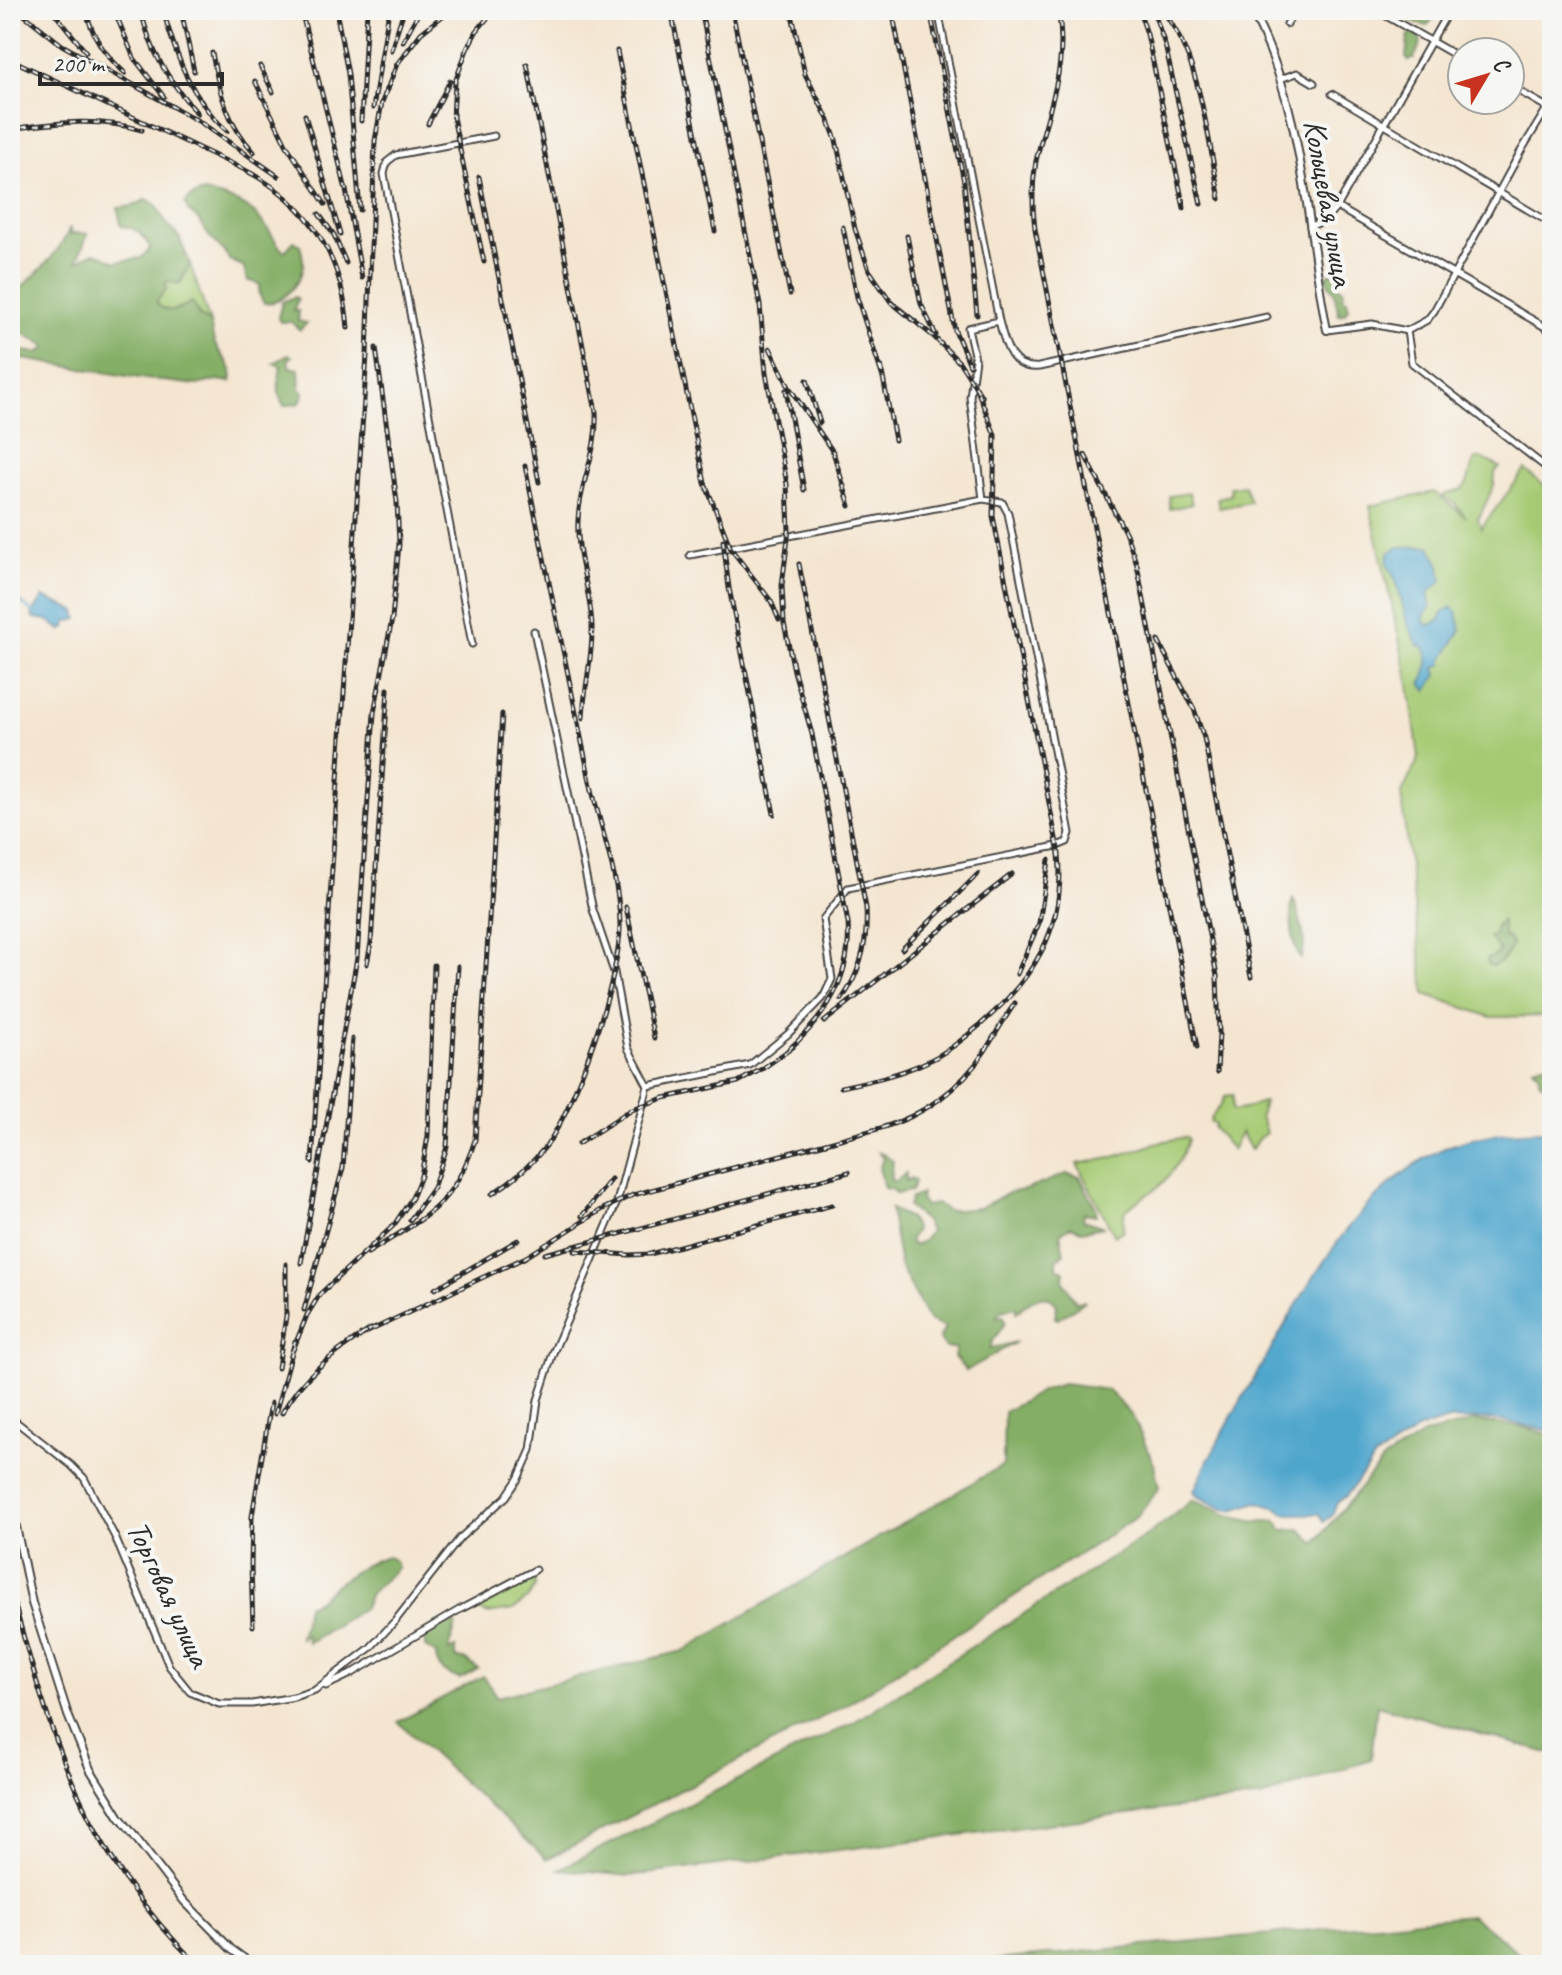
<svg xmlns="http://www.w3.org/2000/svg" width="1562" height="1975" viewBox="0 0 1562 1975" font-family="Caveat,sans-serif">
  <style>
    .green { fill: #a6ca73; stroke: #687a4f; stroke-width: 2 }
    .forest { fill: #84ae65; stroke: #586c48; stroke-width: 2 }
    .water { fill: #50a6cd; stroke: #3e687c; stroke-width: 2 }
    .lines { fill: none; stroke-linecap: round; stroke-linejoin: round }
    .stream { stroke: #50a6cd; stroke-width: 2 }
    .minor-casing { stroke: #494744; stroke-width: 9 }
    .tertiary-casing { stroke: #494744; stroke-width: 10 }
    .minor { stroke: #fff; stroke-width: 5 }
    .tertiary { stroke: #fff; stroke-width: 6 }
    .rail-casing { stroke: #2b2b2b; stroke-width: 5 }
    .rail { stroke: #f6f6f2; stroke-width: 2; stroke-dasharray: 6; stroke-linecap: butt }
    .labels { text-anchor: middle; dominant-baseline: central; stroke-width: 8; stroke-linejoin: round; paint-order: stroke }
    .street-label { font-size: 32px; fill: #2b2b2b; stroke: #f6f6f2 }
  </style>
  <rect width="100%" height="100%" fill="#f6f6f2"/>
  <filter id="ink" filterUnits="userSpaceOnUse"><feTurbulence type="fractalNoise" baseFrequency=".0125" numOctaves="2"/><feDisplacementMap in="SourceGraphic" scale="16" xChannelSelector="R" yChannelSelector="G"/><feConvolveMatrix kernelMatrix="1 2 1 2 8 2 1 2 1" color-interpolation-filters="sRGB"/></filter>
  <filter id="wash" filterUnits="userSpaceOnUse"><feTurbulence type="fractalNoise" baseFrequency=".006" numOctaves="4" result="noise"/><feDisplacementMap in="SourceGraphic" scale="32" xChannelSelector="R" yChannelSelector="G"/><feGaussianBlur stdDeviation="1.8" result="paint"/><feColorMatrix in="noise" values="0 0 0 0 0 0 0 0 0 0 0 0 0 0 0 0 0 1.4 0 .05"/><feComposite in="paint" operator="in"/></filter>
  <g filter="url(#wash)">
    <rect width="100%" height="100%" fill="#f4e5d0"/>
    <path class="green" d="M 190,264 L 210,323 L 200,316 L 192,302 C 180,308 170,315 158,306 L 157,301 L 168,281 L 180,284 Z
      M 1476,459 L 1483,459 L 1500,467 L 1495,472 L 1494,485 L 1478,520 L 1481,528 L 1525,470 L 1552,492 L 1552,1016 L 1491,1017 L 1425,994 L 1401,795 L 1419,758 L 1409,684 L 1370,506 L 1434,492 L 1466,517 L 1455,504 L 1443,496 C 1449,492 1456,492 1462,489 C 1472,481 1468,467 1476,459 Z
      M 1244,485 L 1250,502 L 1219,508 L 1217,498 L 1231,495 L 1230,487 Z
      M 1189,493 L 1192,504 L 1170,509 L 1169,496 Z
      M 1233,1095 L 1232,1110 C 1244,1112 1252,1104 1264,1102 L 1260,1116 L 1266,1133 L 1258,1139 L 1251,1150 L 1241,1132 L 1232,1150 L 1214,1128 L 1215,1124 L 1210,1121 C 1214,1111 1222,1107 1225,1096 Z
      M 1186,1137 L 1188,1139 C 1184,1156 1167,1183 1151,1192 C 1145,1196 1130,1205 1126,1211 C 1123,1216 1123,1224 1123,1230 L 1115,1236 L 1077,1164 L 1111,1158 L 1165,1141 Z
      M 528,1577 L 535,1578 L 535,1587 L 528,1598 L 513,1610 L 487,1614 L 481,1611 L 482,1604 Z"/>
    <path class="forest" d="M 1392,10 L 1418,10 L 1425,18 L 1434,11 L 1436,15 L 1427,26 L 1405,19 Z
      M 1411,33 L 1419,37 L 1421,43 L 1414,58 L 1409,61 L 1406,58 L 1408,37 Z
      M 204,192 C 251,204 255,209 281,249 L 285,251 L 294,241 L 300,245 C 301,251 304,259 303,265 C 302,282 281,306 264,303 L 259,294 L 260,284 L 248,281 L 243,266 L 229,260 L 225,252 L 208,235 L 199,220 L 188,211 L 185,203 L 192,196 Z
      M 147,199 L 156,205 L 166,223 L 179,237 L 190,264 L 179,284 L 168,281 L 165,285 L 167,288 L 157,301 L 158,305 C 170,315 180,309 192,302 L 199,316 L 210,323 C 212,330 212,338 215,344 C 222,359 235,365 231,382 L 218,380 L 197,385 L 146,379 L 10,357 L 10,349 L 37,353 L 45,349 L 46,346 L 21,332 L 10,332 L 10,298 C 32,277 59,256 70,227 L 70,235 L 73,233 L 88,234 L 77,262 C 99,248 94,252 116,262 L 141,258 L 150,249 C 147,236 133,226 121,226 L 118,208 L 133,206 Z
      M 1337,270 L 1341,276 L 1336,285 L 1344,290 L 1342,298 L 1347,300 L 1349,308 L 1345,313 L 1339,315 L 1334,292 L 1326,279 L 1328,275 Z
      M 294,297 L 298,299 L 293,311 L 299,311 L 298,321 L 307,323 L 300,330 L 291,322 L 280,322 L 278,318 L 282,302 Z
      M 288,355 L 292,356 L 288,361 L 290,367 L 299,369 L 300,389 L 304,392 L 300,403 L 284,406 C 276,395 279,378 281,366 L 274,363 Z
      M 1293,899 C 1300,915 1308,944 1301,959 C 1292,948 1289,913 1293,899 Z
      M 1502,920 L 1503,937 L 1508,938 L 1512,945 L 1502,961 L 1494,966 L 1488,965 L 1487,959 L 1498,954 L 1499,949 L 1489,937 L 1494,936 L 1496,926 Z
      M 1548,1063 L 1552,1063 L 1552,1088 L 1540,1082 L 1538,1072 L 1533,1067 Z
      M 878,1151 L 893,1161 L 891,1181 L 896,1181 L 906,1173 L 906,1181 L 911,1178 L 915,1181 L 911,1191 L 896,1194 L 891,1189 L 884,1188 L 879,1168 L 883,1159 Z
      M 1066,1174 L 1080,1177 L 1096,1208 L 1096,1215 L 1084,1213 L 1083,1220 L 1104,1227 L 1082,1231 L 1071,1226 L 1060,1234 L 1064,1253 L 1057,1260 L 1057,1267 L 1065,1272 L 1063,1281 L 1076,1302 L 1085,1301 L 1058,1319 L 1055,1318 L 1057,1305 C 1045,1288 1028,1301 1016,1313 L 1016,1307 L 1001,1311 L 996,1318 L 1003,1316 L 1005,1323 L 992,1342 L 990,1349 L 1016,1342 L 966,1371 L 954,1357 L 956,1348 L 946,1348 L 939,1339 L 945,1328 L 929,1321 L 900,1266 L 890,1209 C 901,1214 915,1218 915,1231 L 909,1241 L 912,1245 C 921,1244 925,1239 930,1231 L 925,1221 L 908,1207 L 911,1198 L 921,1194 L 920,1199 L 925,1206 L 936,1204 L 948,1211 L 979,1208 L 1011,1192 L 1025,1190 Z
      M 1063,1384 L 1108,1390 L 1133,1417 L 1154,1464 L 1159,1488 L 1137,1517 L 844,1706 L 547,1859 L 398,1722 L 483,1676 L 497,1697 L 683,1651 L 1003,1465 L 1004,1412 L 1043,1390 Z
      M 1474,1421 L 1523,1427 L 1552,1435 L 1552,1754 L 1377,1705 L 1371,1759 L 1264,1797 L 630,1876 L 559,1869 L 854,1722 L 1150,1533 L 1193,1500 C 1221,1512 1245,1526 1276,1520 L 1283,1530 L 1300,1529 L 1315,1543 L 1384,1459 L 1423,1435 Z
      M 388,1556 L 395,1561 L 397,1568 L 370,1593 L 364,1608 L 307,1643 L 306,1635 L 300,1638 L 307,1605 C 320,1601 321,1596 332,1588 C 347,1576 369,1560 388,1556 Z
      M 451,1620 L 456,1624 L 449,1651 L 456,1648 L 456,1658 L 464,1659 L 478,1669 L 460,1679 C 448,1675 435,1668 436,1654 L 425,1647 L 425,1641 L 421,1639 Z
      M 1471,1915 L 1534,1965 L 940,1965 Z"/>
    <path class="water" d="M 1430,546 L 1440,565 L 1442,581 L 1428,593 L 1431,606 L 1424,616 L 1424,623 L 1430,625 L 1440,620 L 1443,613 L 1451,607 L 1457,612 L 1461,630 L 1443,659 L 1443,664 L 1435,668 L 1437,675 L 1427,691 L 1421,684 C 1429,672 1431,657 1422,645 L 1419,646 L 1407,623 L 1397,583 L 1387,563 L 1389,553 L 1398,547 Z
      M 43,597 L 76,611 L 78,619 L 67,622 L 66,628 L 61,630 L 47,620 L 34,618 L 32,615 Z
      M 1543,1131 L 1552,1142 L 1552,1431 L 1503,1421 L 1481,1419 L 1449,1420 L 1419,1429 L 1375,1458 L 1346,1496 L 1337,1503 L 1332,1515 L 1324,1522 L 1320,1514 L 1285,1514 L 1277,1508 L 1257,1502 L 1233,1510 L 1223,1509 L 1196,1495 L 1194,1491 C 1216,1440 1245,1394 1273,1346 C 1313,1274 1361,1192 1436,1152 C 1469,1135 1507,1132 1543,1131 Z"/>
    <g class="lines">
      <path class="stream" d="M 18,600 L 34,613"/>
    </g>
  </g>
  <g filter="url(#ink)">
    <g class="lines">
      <g class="minor-casing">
        <path id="minor" d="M 938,10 L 999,321 C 1005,344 1010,370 1039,367 L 1267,317
          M 1376,10 L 1462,59
          M 1287,24 L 1295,10
          M 1280,79 L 1297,73 L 1314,83
          M 1510,86 L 1552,110
          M 1332,94 L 1552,224
          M 1337,207 L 1552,331
          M 1310,227 L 1326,219 L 1337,207 L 1449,10
          M 1327,330 L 1372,324 L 1407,331
          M 1407,331 L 1427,320 L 1434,311 L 1521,151 L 1552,100
          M 1407,331 L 1412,363 L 1552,472
          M 983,499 L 970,397 L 975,359 L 968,328 L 999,321
          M 472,644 L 384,174 L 387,162 L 396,155 L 494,136
          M 648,1086 L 750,1065 L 788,1034 L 823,998 L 832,979 L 823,919 L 848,888 L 1057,846 L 1067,842 L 1070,833 L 1008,513 L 1002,502 L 983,499 L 690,555
          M 10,1417 L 71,1465 L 84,1478 L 115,1537 L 169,1666 L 190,1692 L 219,1704 L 252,1704 L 294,1697 L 315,1690 L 370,1648 L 395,1621 L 460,1538 L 506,1497 L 518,1479 L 531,1450 L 538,1400 L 553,1353 L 617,1202 L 648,1086 L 628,1048 L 614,972 L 593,910 L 534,631
          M 326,1686 L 351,1674 L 459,1610 L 535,1570"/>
      </g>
      <g class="tertiary-casing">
        <path id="tertiary" d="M 1251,10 C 1304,106 1306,224 1327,330
          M 10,1297 L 15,1334 L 10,1378
          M 10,1498 L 32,1603 L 68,1715 L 90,1769 L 119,1816 L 184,1901 L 231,1949 L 253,1965"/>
      </g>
      <use href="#minor" class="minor"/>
      <use href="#tertiary" class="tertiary"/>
      <g class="rail-casing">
        <path id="rail" d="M 18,10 L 62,45 L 200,122 L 278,176
          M 52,10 L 86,52
          M 86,10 C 92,37 105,55 125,73
          M 114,10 L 134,58 L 164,97
          M 141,10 C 150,52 169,81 197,113
          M 163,10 C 176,56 191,99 227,131
          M 181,10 L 194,71
          M 301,10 L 346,190 L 362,278
          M 336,10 L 348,74 L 360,210
          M 671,10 L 715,231
          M 701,10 L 760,305 L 766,373 L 787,484 L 789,530 L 782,585 L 784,623 L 794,671 L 812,734 L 848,923 C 852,977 826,1017 786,1052
          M 732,10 L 790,294
          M 791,10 L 805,74 L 829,121 L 836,140 L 855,229 L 869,270 L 891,302 L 933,336 L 960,363 L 982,397
          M 892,10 L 955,331 L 970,365
          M 930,10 L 964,182 L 977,315
          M 1058,10 C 1069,66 1048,108 1036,161 C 1032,184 1032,206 1035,229 L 1197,1047
          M 1139,10 L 1147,34 L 1184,208
          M 1153,10 L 1165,45 L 1201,204
          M 1162,10 C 1202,61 1207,137 1220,199
          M 403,41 L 420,10
          M 469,44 L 455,82 L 453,117 L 484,262
          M 391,50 L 404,10
          M 617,51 L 705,483 L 731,549 L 771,601 L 779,620
          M 212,53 C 219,92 227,123 254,152
          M 465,53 L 476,32 L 494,10
          M 10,59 L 243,169 C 309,202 342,255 348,328
          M 527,64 L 596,412 C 598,454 579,483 578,521 C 576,557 591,591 592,626 C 593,657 584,687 583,718
          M 260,66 L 273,92
          M 255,81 L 287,146 L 325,204
          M 373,108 L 389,10
          M 305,115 L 340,234
          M 361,121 L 367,10
          M 428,124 L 450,81
          M 10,129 C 56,123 97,117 142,130
          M 479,177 L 539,482
          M 319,214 L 334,235 L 346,263
          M 843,227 L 857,297 L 883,378
          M 907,236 L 921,304 L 936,335
          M 770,348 L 789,387 L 833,452 L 850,506
          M 881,367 L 895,440
          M 807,380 L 820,423
          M 786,390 L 804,490
          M 1085,455 L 1126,534 L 1137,565 L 1217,976 L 1219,1033 L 1217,1072
          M 723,541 L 729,588 L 774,814
          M 799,564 L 866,908 C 868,940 861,972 842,999
          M 1158,641 L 1194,709 L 1204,738 L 1251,977
          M 626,907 L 654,1038
          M 902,949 L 978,874
          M 367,964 L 371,943 L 388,689
          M 1017,974 L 1039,923 L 1049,860
          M 824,1022 L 1012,874
          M 841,1087 C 869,1081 898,1075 924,1063 C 945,1054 962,1040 980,1025 C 1034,978 1066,928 1059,854 L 993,516 L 995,435 L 976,387
          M 578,1144 L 632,1109 L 664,1098 L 738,1082 L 762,1069 L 793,1047
          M 312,1162 L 367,355 L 375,141 L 382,102 L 397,64 L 421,33 L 450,10
          M 492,1194 C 512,1181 531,1165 546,1146 C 576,1106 622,972 620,923 C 619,876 600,827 590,781 C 568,676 547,571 525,466
          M 582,1216 L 611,1179
          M 410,1220 L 433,1188 L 447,1147 L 458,966
          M 575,1251 L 629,1255 L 650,1254 L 832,1205
          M 368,1253 C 423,1218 453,1208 475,1140 L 502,714
          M 545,1254 L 849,1172
          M 301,1263 L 357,958 L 374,713 L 392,619 L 399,544 L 397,502 L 376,348
          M 435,1289 L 518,1240
          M 304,1310 L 343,1168 L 352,1039
          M 361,1335 L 526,1257 L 603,1209 L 633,1195 L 881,1128 C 923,1116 961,1088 985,1051 C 995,1035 1004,1019 1015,1003
          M 293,1350 L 307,1315 L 320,1294 L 394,1225 L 412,1198 L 421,1176 L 428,1136 L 434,965
          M 278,1368 L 286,1316 L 286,1264
          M 282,1413 C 303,1374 335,1353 371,1329
          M 275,1414 L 295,1341
          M 10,1588 C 51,1737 83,1853 198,1965
          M 253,1626 L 251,1566 L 252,1516 L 271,1403
          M 10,1943 L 19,1965"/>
      </g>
      <use href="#rail" class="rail"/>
    </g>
  </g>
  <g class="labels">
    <g class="street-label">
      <text transform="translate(1329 203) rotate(80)">Кольцевая улица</text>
      <text transform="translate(169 1594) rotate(65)">Торговая улица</text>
    </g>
  </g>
  <rect width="1562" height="1975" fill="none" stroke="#f6f6f2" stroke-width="40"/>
  <g transform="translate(1486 76) rotate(52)"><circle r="38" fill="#f6f6f2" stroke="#a5a5a2" stroke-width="2"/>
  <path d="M0-6L14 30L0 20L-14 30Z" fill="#c8321e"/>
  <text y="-12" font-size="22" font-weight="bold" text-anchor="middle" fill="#2b2b2b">С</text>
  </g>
  <path d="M40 72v12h182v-12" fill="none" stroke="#2b2b2b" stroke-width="4"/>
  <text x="52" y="72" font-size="24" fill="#2b2b2b" stroke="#f6f6f2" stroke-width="6" paint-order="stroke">200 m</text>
</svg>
